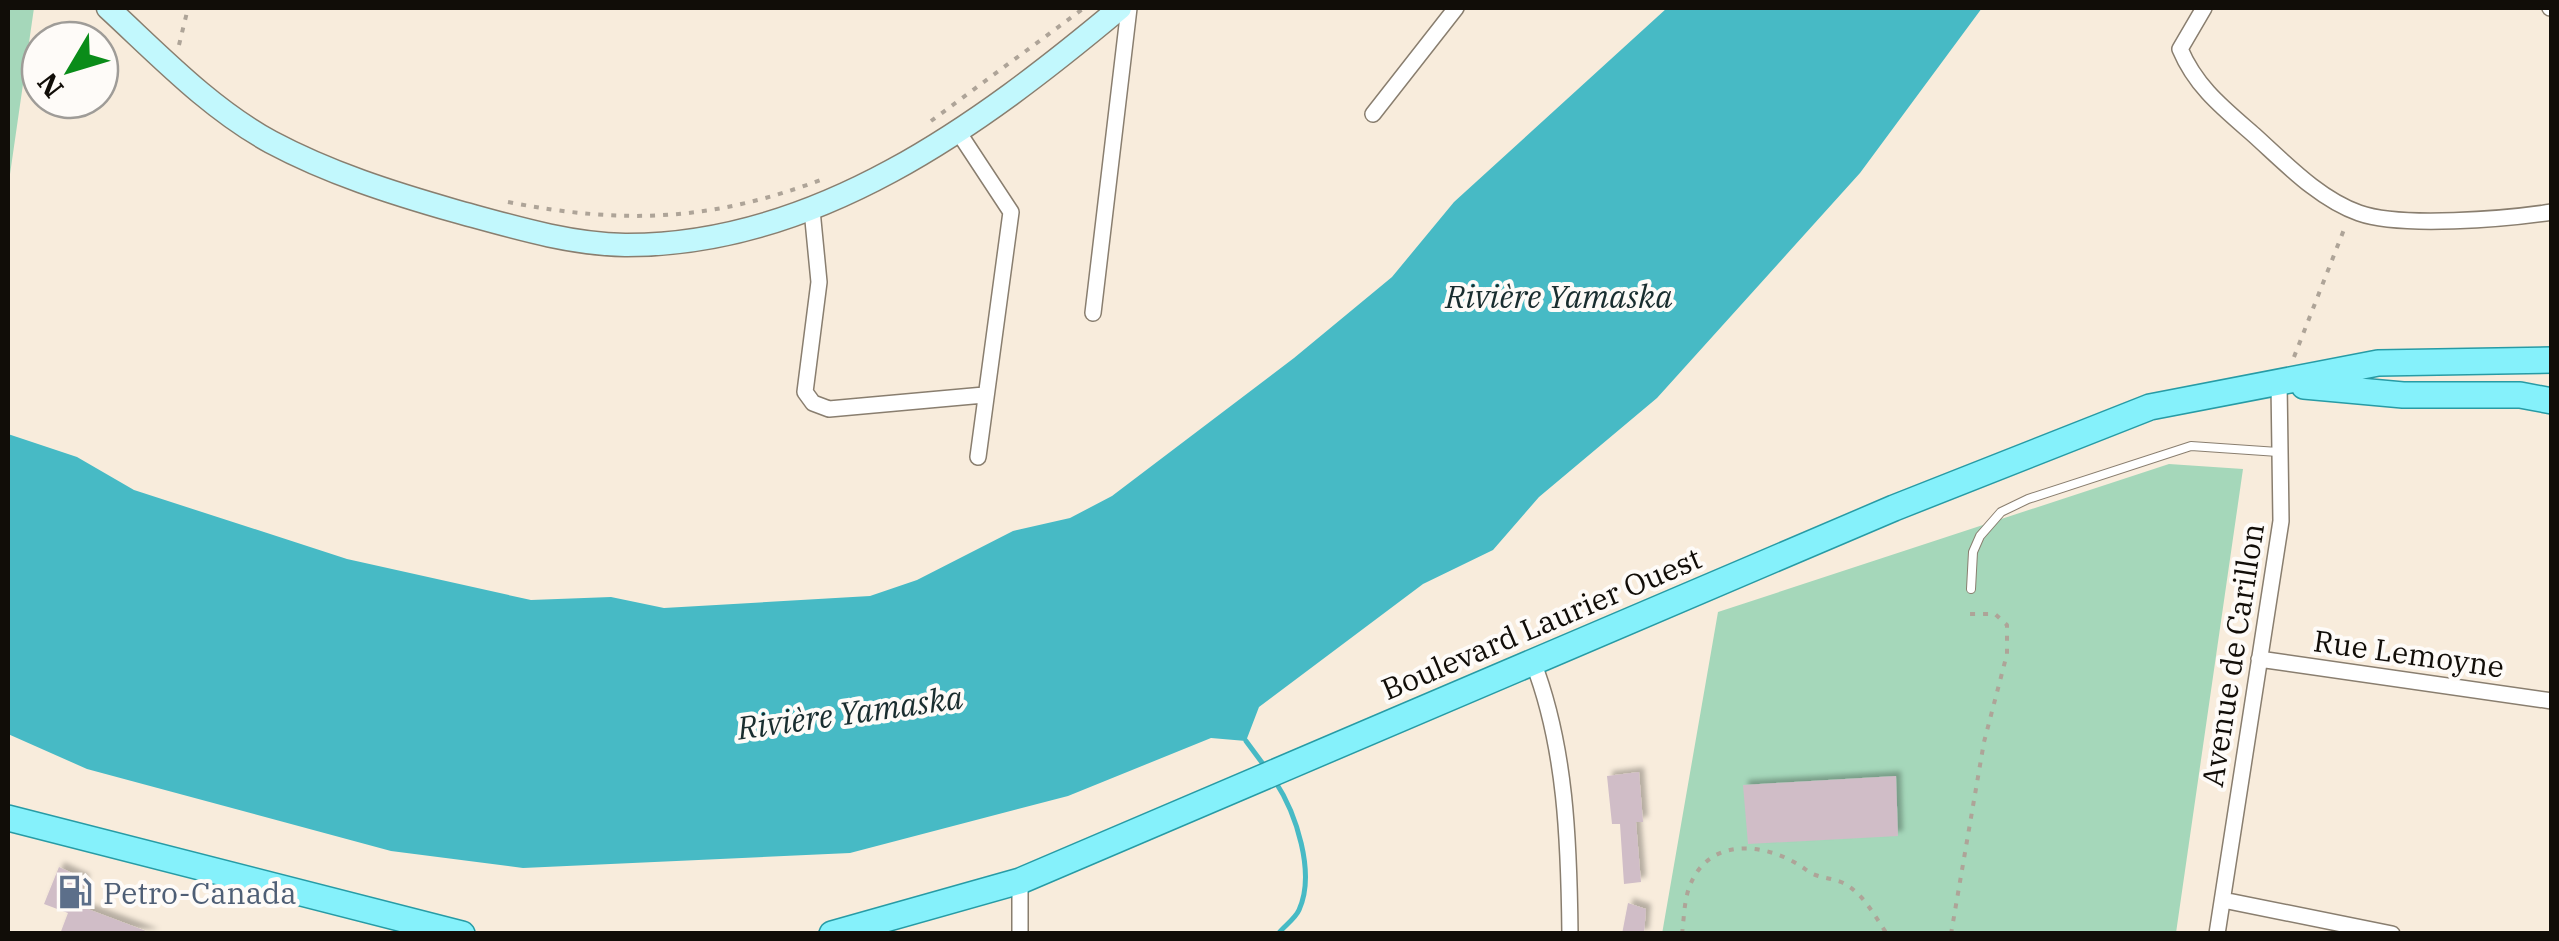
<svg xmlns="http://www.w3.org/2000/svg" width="2559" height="941" viewBox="0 0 2559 941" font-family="'IBM Plex Serif',serif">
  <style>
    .green { fill: #a5d7ba }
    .water { fill: #47bac5 }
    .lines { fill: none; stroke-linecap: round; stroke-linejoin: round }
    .stream { stroke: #47bac5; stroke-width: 5 }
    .building { fill: #d0bdc7; filter: url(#shadow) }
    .lane-casing { stroke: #897e6f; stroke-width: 10 }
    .street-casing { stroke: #897e6f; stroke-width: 18 }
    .secondary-casing { stroke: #897e6f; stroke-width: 25 }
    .primary-casing { stroke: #279ba5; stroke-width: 28 }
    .path { stroke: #aea498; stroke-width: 4; stroke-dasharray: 5 8; stroke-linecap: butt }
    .lane { stroke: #fff; stroke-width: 8 }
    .street { stroke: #fff; stroke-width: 15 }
    .secondary { stroke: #c2f8fd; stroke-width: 22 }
    .primary { stroke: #85f1fb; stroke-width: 25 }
    .labels { text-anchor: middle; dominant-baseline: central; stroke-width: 8; stroke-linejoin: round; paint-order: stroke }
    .street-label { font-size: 30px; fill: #110d08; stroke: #fefbf8 }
    .service-label { font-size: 30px; fill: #4e5e75; stroke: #fefbf8; text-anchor: start }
    .water-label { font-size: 32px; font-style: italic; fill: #192d2f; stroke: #fefbf8 }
  </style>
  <defs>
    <filter id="shadow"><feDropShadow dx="5" dy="-5" stdDeviation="2.5" flood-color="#0004"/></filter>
  </defs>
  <rect width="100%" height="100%" fill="#f8ecdc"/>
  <path class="green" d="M 8,8 L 34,8 L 8,188 Z
    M 2169,464 L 2243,469 L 2176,933 L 1662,934 L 1718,612 Z"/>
  <path class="water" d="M 1667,8 L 1982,8 L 1860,173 L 1657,398 L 1539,497 L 1493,550 L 1423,584 L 1259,707 L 1246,741 L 1211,738 L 1068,796 L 850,853 L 523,868 L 391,851 L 87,769 L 8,734 L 8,434 L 77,457 L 134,490 L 347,559 L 531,600 L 611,597 L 664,608 L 870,596 L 917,580 L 1013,531 L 1070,518 L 1112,496 L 1294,358 L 1392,277 L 1454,202 Z"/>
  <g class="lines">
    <path class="stream" d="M 1246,741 L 1266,768
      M 1275,781 C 1296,813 1316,873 1299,910 C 1295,919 1284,926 1278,934"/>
  </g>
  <path class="building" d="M 1639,772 L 1643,822 L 1636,822 L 1641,882 L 1624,884 L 1620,824 L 1612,824 L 1607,776 Z
    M 1896,776 L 1898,836 L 1748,844 L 1743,785 Z
    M 59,867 L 85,879 L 77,905 L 154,934 L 60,934 L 68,913 L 44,904 Z
    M 1628,903 L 1646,909 L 1644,934 L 1622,934 Z"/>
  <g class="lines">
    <g class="lane-casing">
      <path id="lane" d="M 1971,589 L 1973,552 L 1980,536 L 2001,512 L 2028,499 L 2191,446 L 2278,452"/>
    </g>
    <g class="street-casing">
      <path id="street" d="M 2204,8 L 2180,49 C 2196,87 2223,108 2254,135 C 2285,163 2319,199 2359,213 C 2401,228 2506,219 2552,212
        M 2550,8 L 2552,8
        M 1373,114 L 1456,8
        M 957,130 L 1011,212 L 978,457
        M 812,210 L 819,282 L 805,392 L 813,403 L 829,409 L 984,395
        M 1093,313 L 1129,8
        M 2259,659 L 2552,701
        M 1533,662 C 1566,747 1569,843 1570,934
        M 2223,900 L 2392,934
        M 1020,934 L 1020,881
        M 2217,934 L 2281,521 L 2279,383"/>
    </g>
    <g class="secondary-casing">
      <path id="secondary" d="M 108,8 C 159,55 209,108 271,142 C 329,173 392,193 455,211 C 510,226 568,244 625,245 C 816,246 980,125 1120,8"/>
    </g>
    <g class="primary-casing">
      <path id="primary" d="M 2304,386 L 2403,395 L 2520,395 L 2552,401
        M 8,818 L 462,934
        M 832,934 L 1020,881 L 1894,508 L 2150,407 L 2378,363 L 2552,360"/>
    </g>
    <path class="path" d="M 179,45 L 188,8
      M 931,121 L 1084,8
      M 508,202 C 626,225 713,221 826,178
      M 2294,357 L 2345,227
      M 1682,934 C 1684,919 1684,902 1689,888 C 1708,834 1769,843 1805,869 C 1816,878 1828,877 1841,882 C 1862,891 1874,915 1887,934
      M 1951,934 L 1984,742 L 2007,654 L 2007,625 L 1995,614 L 1965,614"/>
    <use href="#lane" class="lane"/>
    <use href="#street" class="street"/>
    <use href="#secondary" class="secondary"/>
    <use href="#primary" class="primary"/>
  </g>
  <defs>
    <g id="fuel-bare" transform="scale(2.7)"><path d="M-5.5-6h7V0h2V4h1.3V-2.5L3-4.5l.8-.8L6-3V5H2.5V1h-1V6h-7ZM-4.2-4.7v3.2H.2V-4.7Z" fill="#5c6f8a" stroke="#fefbf8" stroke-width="2.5" paint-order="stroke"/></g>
  </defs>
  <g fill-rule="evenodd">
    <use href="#fuel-bare" x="75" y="892"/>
  </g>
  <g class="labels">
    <g class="street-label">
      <text transform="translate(1541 623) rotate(-23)">Boulevard Laurier Ouest</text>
      <text transform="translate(2409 653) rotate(8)">Rue Lemoyne</text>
      <text transform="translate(2232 655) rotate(-81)">Avenue de Carillon</text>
    </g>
    <g class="service-label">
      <text x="103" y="892">Petro-Canada</text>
    </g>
    <g class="water-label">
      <text x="1559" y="296">Rivière Yamaska</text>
      <text transform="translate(850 712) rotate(-8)">Rivière Yamaska</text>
    </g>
  </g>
  <rect width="2559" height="941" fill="none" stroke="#110d08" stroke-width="20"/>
  <g transform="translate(70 70) rotate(232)"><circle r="48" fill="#fefbf8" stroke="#9f9c98" stroke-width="2.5"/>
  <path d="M0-8L18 38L0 25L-18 38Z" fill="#0a8c19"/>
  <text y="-15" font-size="28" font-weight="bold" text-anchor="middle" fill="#110d08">N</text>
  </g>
</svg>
